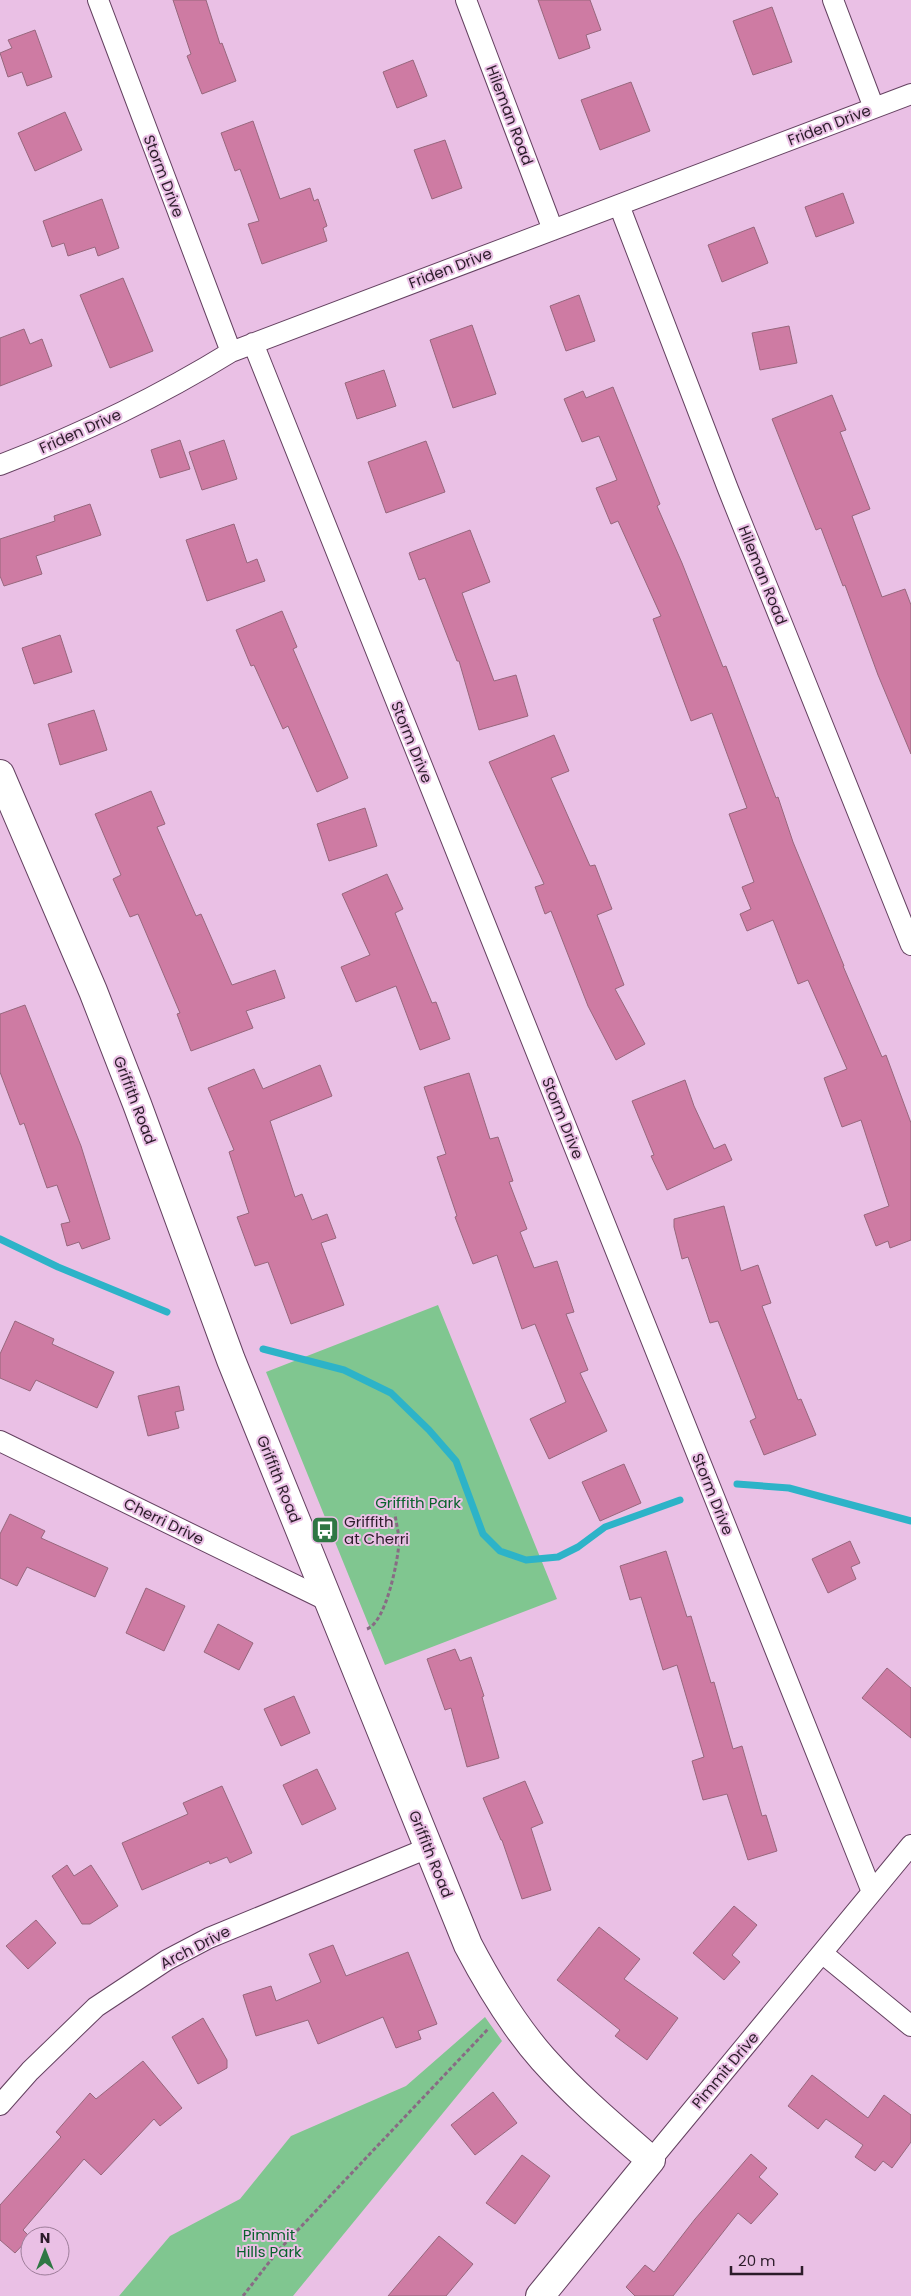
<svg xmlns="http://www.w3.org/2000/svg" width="911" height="2296" viewBox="0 0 911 2296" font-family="Poppins,sans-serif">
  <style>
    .green { fill: #80c690 }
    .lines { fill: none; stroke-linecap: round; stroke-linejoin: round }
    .stream { stroke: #2db3c8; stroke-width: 7 }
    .building { fill: #ce7ba3; stroke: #97677d }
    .street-casing { stroke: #644160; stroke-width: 22 }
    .secondary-casing { stroke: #644160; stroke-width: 30 }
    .path { stroke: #886b84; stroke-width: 3; stroke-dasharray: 4 2.5; stroke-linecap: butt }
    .street { stroke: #fff; stroke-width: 20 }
    .secondary { stroke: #fff; stroke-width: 28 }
    .labels { text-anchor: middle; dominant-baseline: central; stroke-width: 4; stroke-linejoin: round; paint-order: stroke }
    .street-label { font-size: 15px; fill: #2c1c2a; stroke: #eac0e5 }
    .park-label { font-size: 15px; fill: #09622d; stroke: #eac0e5 }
    .poi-label { font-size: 15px; fill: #2c1c2a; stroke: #eac0e5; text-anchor: start }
  </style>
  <rect width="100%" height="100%" fill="#eac0e5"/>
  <path class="green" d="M 438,1305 L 557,1599 L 385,1665 L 266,1372 Z
    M 485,2017 L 502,2041 L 293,2296 L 119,2296 L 170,2236 L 240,2199 L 291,2136 L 406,2086 Z"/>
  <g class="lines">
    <path class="stream" d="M 0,1239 L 58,1267 L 167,1312
      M 263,1349 L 344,1370 L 391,1393 L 429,1430 L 456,1461 L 483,1534 L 500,1551 L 526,1560 L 558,1557 L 578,1547 L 605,1527 L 680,1500
      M 737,1484 L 789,1488 L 911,1521"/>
  </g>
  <path class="building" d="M 173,0 L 206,0 L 220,44 L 222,43 L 236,81 L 202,94 L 187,56 L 191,54 Z
    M 538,0 L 590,0 L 601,30 L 586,35 L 590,48 L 559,59 Z
    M 772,7 L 792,62 L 753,75 L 733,21 Z
    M 35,30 L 52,77 L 27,86 L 22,72 L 8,77 L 0,53 L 12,48 L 8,40 Z
    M 413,60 L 427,96 L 397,108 L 383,72 Z
    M 631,82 L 650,131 L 600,150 L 581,100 Z
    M 65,112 L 82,150 L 35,171 L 18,133 Z
    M 253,121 L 280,199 L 310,188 L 314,201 L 318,199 L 327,226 L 323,228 L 327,241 L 262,264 L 248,224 L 259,221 L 240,169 L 235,171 L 221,133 Z
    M 445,140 L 462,188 L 432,199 L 414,150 Z
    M 843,193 L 854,223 L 816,237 L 805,207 Z
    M 102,199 L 119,248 L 98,256 L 95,247 L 68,256 L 64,243 L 52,247 L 43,221 Z
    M 754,227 L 768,263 L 722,282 L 708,245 Z
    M 123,278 L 153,351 L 110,368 L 80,295 Z
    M 579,295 L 595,341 L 566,351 L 550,306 Z
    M 472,325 L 496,394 L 453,408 L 430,340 Z
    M 789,326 L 797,363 L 760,370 L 752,333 Z
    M 24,329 L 30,344 L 42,339 L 52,366 L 0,386 L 0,338 Z
    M 384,370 L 396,406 L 357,419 L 345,383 Z
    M 613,387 L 660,504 L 657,506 L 682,563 L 723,667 L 726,666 L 776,798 L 778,797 L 793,842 L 844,966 L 843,966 L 882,1057 L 886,1055 L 911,1123 L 911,1240 L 890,1248 L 888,1241 L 876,1246 L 864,1215 L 889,1206 L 861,1120 L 842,1127 L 824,1078 L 847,1069 L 808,980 L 798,984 L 773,920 L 747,931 L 740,914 L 751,909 L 742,887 L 754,882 L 729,814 L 747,808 L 712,713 L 691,721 L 653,619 L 661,616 L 618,521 L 611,524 L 596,488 L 617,480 L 599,436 L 582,442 L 564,399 L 583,391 L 586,398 Z
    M 832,395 L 846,430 L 840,432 L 870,509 L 852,516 L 882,597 L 905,589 L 911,605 L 911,754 L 878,675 L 845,585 L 843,586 L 821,528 L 816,530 L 772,419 Z
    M 180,440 L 190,469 L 160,478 L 151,450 Z
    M 224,440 L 237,479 L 202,490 L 189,452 Z
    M 426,441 L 445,492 L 386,513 L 368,462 Z
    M 90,504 L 101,535 L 36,556 L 42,574 L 4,586 L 0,576 L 0,539 L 55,521 L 54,516 Z
    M 234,524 L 247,563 L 257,559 L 265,581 L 207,601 L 186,540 Z
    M 470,530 L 490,582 L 462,593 L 494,681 L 516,675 L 528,716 L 479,730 L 459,661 L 457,661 L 425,578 L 419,580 L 409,553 Z
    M 282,611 L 297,647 L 293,649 L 348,778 L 317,792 L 288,726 L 283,729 L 254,665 L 251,666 L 236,630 Z
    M 60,635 L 72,672 L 34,684 L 22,648 Z
    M 94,710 L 107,750 L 60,765 L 48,724 Z
    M 554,735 L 569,771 L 551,778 L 590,866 L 595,865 L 612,909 L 597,915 L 624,985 L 615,989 L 645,1044 L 616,1060 L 588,1006 L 551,911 L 545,914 L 535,887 L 544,884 L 489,762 Z
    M 151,791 L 165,824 L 157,827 L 196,916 L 201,914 L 232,985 L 275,970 L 285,998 L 246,1011 L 253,1028 L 191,1051 L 177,1014 L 180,1013 L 138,914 L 130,917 L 113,879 L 121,875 L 95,814 Z
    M 365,808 L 377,846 L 329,861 L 317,824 Z
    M 387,874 L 403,909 L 395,913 L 432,1003 L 436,1002 L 450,1039 L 420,1050 L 396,986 L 356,1002 L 341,967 L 370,955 L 342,894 Z
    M 25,1005 L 81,1146 L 110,1239 L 82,1249 L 79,1242 L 67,1246 L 61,1224 L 70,1222 L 57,1185 L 47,1188 L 24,1123 L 20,1125 L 0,1072 L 0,1014 Z
    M 320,1065 L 332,1096 L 270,1121 L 295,1197 L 302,1194 L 312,1220 L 327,1214 L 336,1238 L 321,1243 L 344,1305 L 291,1324 L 268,1262 L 255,1266 L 237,1217 L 249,1213 L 229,1152 L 234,1150 L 208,1088 L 254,1069 L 263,1089 Z
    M 469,1073 L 490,1139 L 498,1137 L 513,1181 L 509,1182 L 527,1229 L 520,1232 L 534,1268 L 557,1261 L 574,1312 L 566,1314 L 588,1370 L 580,1373 L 607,1431 L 549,1459 L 530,1419 L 566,1402 L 535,1324 L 522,1329 L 497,1255 L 473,1264 L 455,1217 L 457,1216 L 437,1157 L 446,1154 L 424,1087 Z
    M 685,1080 L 694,1106 L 714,1149 L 725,1144 L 732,1160 L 667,1190 L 651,1156 L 654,1155 L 632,1101 Z
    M 724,1206 L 741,1271 L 758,1265 L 771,1303 L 762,1306 L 798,1400 L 801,1399 L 816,1435 L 764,1455 L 750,1421 L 756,1418 L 718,1321 L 710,1323 L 688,1257 L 682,1259 L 674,1227 L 674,1219 Z
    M 15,1321 L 54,1339 L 52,1344 L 114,1372 L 97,1408 L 36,1380 L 30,1391 L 0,1378 L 0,1354 Z
    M 179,1386 L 184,1410 L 175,1412 L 179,1428 L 148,1436 L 138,1396 Z
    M 624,1464 L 641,1503 L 600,1521 L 582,1482 Z
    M 10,1514 L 45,1531 L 41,1538 L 108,1568 L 95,1597 L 27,1567 L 17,1586 L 0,1578 L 0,1534 Z
    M 850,1541 L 860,1563 L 851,1567 L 856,1579 L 828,1593 L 812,1559 Z
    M 666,1551 L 687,1617 L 691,1616 L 711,1683 L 714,1682 L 733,1749 L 742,1746 L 762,1816 L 766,1815 L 777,1851 L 748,1860 L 727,1794 L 703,1800 L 692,1761 L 704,1757 L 677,1665 L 663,1670 L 641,1597 L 630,1600 L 620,1566 Z
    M 146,1588 L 185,1606 L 164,1651 L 126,1633 Z
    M 218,1624 L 253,1643 L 239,1670 L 204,1652 Z
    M 455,1649 L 460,1661 L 471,1657 L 484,1696 L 482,1697 L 499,1758 L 467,1767 L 451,1708 L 445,1710 L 427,1659 Z
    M 887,1668 L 911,1688 L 911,1738 L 862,1698 Z
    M 294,1696 L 310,1733 L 281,1746 L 264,1709 Z
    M 317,1769 L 336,1809 L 302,1825 L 283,1785 Z
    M 525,1781 L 543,1823 L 531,1828 L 551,1890 L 522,1899 L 502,1840 L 501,1840 L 483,1798 Z
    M 222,1786 L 252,1853 L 230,1863 L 227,1857 L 210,1864 L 209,1861 L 142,1890 L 122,1843 L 188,1814 L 183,1803 Z
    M 67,1865 L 74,1876 L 91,1865 L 118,1906 L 90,1924 L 82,1924 L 52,1876 Z
    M 734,1906 L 757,1925 L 732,1955 L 740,1962 L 724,1980 L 693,1953 Z
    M 36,1920 L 56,1943 L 28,1969 L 6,1946 Z
    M 599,1927 L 640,1959 L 624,1979 L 678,2018 L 647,2060 L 615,2036 L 620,2030 L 557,1980 Z
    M 333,1945 L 346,1976 L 408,1952 L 437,2024 L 418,2031 L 421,2039 L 396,2048 L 383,2017 L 318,2044 L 308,2020 L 256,2036 L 243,1995 L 271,1986 L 276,2001 L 321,1982 L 309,1954 Z
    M 203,2018 L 227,2060 L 227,2068 L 198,2084 L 172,2037 Z
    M 143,2061 L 182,2108 L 160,2126 L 154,2119 L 101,2175 L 84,2159 L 23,2230 L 30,2237 L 15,2253 L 0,2240 L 0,2205 L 61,2137 L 56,2132 L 90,2093 L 96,2099 Z
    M 812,2075 L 868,2118 L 884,2095 L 911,2115 L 911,2142 L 892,2168 L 883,2161 L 875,2171 L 855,2157 L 863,2145 L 826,2119 L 818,2129 L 788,2106 Z
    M 493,2092 L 517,2123 L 475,2155 L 451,2125 Z
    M 751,2154 L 767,2168 L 759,2177 L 778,2194 L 751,2224 L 738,2213 L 673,2296 L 635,2296 L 626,2287 L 645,2265 L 654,2272 L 695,2219 Z
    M 522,2155 L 550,2176 L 515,2224 L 486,2203 Z
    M 439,2236 L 473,2264 L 446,2296 L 388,2296 Z"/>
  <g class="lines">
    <g class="street-casing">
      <path id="street" d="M 98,0 L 231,352
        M 466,0 L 553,230
        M 833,0 L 874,108
        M 619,205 L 728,489 L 911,945
        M 253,343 L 872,1892
        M 0,465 C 81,434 158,397 231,352 L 911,94
        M 0,1441 L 328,1601
        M 822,1953 L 911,2026
        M 0,2105 L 30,2071 L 96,2007 L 167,1960 L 209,1938 L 428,1848
        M 651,2160 L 911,1845"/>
    </g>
    <g class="secondary-casing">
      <path id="secondary" d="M 0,774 L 93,991 L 137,1104 L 231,1360 L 468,1945 C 489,1985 513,2025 543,2059 C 576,2096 614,2128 651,2160 L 540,2296"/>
    </g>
    <path class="path" d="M 367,1629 C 386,1622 398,1561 399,1542 C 399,1533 396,1523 395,1514
      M 243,2296 L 277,2252 L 489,2028"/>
    <use href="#street" class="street"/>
    <use href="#secondary" class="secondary"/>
  </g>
  <defs>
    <g id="bus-square" transform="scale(1.4375)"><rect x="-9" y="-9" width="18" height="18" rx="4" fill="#2f7744" stroke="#eac0e5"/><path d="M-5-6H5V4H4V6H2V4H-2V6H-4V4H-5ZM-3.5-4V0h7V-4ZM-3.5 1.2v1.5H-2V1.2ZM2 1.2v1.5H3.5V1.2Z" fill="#fff"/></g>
  </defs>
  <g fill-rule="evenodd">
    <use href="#bus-square" x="325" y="1530"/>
  </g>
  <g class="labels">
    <g class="street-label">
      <text transform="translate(510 115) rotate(69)">Hileman Road</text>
      <text transform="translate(829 125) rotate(-21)">Friden Drive</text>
      <text transform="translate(164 176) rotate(69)">Storm Drive</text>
      <text transform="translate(450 268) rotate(-21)">Friden Drive</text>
      <text transform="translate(80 431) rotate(-24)">Friden Drive</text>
      <text transform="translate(763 575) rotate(68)">Hileman Road</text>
      <text transform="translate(412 742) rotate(68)">Storm Drive</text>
      <text transform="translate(135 1100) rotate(69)">Griffith Road</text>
      <text transform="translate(563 1118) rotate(68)">Storm Drive</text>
      <text transform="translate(279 1479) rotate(68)">Griffith Road</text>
      <text transform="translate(713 1494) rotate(68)">Storm Drive</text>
      <text transform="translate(164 1521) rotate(26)">Cherri Drive</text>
      <text transform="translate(431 1854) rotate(68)">Griffith Road</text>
      <text transform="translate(195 1947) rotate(-27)">Arch Drive</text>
      <text transform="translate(725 2070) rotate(-50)">Pimmit Drive</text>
    </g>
    <g class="park-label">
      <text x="418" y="1502">Griffith Park</text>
      <text x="269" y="2234">Pimmit<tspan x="269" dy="17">Hills Park</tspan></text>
    </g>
    <g class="poi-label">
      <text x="344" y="1521">Griffith<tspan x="344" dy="17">at Cherri</tspan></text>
    </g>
  </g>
  <g transform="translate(45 2251)"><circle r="24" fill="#eac0e5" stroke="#9e7e9a"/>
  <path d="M0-4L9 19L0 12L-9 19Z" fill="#2f7744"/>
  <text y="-8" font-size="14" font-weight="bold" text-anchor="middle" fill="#2c1c2a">N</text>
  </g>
  <path d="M731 2266v8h71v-8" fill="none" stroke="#2c1c2a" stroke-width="2.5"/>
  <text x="738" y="2266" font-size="15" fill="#2c1c2a" stroke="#eac0e5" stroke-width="4" paint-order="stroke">20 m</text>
</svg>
